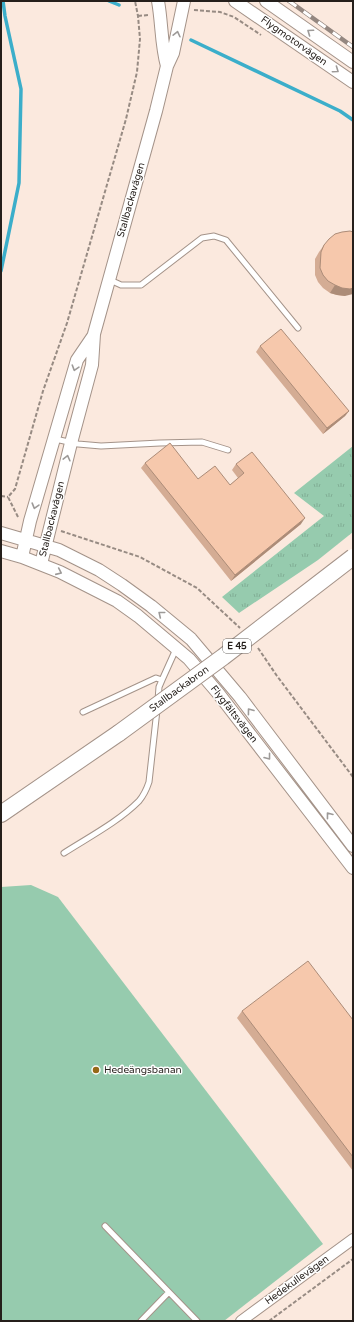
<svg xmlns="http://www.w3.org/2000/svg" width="354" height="1322" viewBox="0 0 354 1322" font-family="'Varela Round',sans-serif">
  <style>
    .grass { fill: url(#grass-tufts) }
    .park { fill: #96cbae }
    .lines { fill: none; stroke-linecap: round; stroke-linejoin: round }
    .stream { stroke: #3baeca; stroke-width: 3.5 }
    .service-casing { stroke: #a49389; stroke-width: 7 }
    .minor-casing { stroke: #a49389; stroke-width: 12 }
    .tertiary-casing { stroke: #a49389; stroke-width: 14 }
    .trunk-casing { stroke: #a49389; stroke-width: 18 }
    .path { stroke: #978b83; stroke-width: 2; stroke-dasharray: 4 2; stroke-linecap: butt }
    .service { stroke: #fff; stroke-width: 5 }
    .minor { stroke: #fff; stroke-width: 10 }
    .tertiary { stroke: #fff; stroke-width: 12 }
    .trunk { stroke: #fff; stroke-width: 16 }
    .rail-casing { stroke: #948780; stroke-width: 4.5 }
    .rail { stroke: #fff; stroke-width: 3; stroke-dasharray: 9; stroke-linecap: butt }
    .trunk-bridge-casing { stroke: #a49389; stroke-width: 18; stroke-linecap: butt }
    .trunk-bridge { stroke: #fff; stroke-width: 16 }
    .wall { fill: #d4ac94 }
    .shaded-wall { fill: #ac8c78 }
    .building { fill: #f6c8ac; stroke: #ac8c78 }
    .oneway { stroke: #9d9a98 }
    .poi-dot { fill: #966917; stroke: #fff; stroke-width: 1.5 }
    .labels { text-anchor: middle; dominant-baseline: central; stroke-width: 3; stroke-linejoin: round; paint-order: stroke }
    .shield { fill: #fff; stroke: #66625f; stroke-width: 1 }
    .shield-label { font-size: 9px; font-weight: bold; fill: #251f1b }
    .street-label { font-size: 10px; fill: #251f1b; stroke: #fff }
    .poi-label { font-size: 10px; fill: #251f1b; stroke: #fff; text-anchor: start }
  </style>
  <defs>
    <pattern id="grass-tufts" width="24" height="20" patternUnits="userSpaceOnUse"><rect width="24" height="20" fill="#96cbae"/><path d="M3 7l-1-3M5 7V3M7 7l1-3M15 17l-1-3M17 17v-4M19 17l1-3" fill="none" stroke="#81ae95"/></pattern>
  </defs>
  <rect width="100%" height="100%" fill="#fbe9de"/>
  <path class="grass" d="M 353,446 L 353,532 L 318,560 L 239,613 L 222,597 L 324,516 L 294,493 Z"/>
  <path class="park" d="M 31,885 L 58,897 L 323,1244 L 224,1321 L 1,1321 L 1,887 Z"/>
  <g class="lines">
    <path class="stream" d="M 109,1 L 119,5
      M 191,40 L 340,111 L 353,120
      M 1,271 L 19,183 L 21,89 L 5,16 L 3,1"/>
    <g class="service-casing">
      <path id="service" d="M 110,280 L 121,285 L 141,285 L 202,238 L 214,236 L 226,240 L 298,328
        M 55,439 L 78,444 L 101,446 L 160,443 L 202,442 L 228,450
        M 158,700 L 159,687 L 162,680
        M 83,712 L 156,678 L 162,680 L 176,649
        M 64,853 C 89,837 118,822 139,801 C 144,795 147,788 149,782 L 157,710
        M 105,1226 L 197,1321
        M 141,1321 L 169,1292"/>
    </g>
    <g class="minor-casing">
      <path id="minor" d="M 241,1321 L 353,1239"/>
    </g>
    <g class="tertiary-casing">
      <path id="tertiary" d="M 158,1 C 162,23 161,45 167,66
        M 235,1 L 353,82
        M 266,1 L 353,62
        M 1,533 L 59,550 L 99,570 L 122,585 L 151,606 L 191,639 L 240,697 L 353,846
        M 1,551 L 22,557 L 60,572 L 117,601 L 138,616 L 189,659 L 218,693 L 353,868
        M 22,557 L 30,521 L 77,360 L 94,335
        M 41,564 L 71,443 L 92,365 L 94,334 L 156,111 L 167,66 L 173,53 L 184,1"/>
    </g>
    <g class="trunk-casing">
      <path id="trunk" d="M 1,814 L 119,733"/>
    </g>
    <path class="path" d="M 194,10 L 220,12 L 234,17 L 261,35
      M 138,16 L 148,15
      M 1,496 L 8,497
      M 18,517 L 8,497 L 15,489 L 43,391 L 67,323 L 126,119 L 137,72 L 140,39 L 138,16 L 135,1
      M 61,531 L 140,557 L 197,588 L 240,628
      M 258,648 L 277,676 L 353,777
      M 269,1321 L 353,1259"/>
    <use href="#service" class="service"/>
    <use href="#minor" class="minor"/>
    <use href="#tertiary" class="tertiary"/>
    <use href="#trunk" class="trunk"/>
    <g class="rail-casing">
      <path id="rail" d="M 289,1 L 353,47"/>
    </g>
    <use href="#rail" class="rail"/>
    <g class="trunk-bridge-casing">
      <path id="trunk-bridge" d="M 119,733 L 223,657 L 353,557"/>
    </g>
    <use href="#trunk-bridge" class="trunk-bridge"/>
  </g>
  <path class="wall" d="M 324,245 L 345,296 L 337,295 L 330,293 L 323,288 L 318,282 L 315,275 L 315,259 L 319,252 Z
    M 260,346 L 349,411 L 345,416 L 323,434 L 256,352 Z
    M 145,463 L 198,479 L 230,485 L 238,478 L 232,470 L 236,464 L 301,524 L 231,581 L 141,468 Z
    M 242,1011 L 353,1020 L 353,1171 L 237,1018 Z"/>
  <path class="shaded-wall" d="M 335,285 L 353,288 L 353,294 L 345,296 L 337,295 L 330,293 Z
    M 349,411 L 345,416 L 323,434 L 327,428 Z
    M 305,518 L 301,524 L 231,581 L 235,575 Z"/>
  <path class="building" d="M 350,231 L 353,232 L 353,288 L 350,289 L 342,288 L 335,285 L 328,281 L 323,275 L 320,268 L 321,252 L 324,245 L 329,239 L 335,234 L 342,232 Z
    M 281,329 L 349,411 L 327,428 L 260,346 Z
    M 170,443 L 198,479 L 215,466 L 230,485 L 244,473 L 236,464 L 252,452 L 305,518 L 235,575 L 145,463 Z
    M 308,961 L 353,1020 L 353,1157 L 242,1011 Z"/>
  <defs><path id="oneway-chevron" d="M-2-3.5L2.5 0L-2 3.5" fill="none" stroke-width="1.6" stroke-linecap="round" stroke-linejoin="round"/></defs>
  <g class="oneway">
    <use href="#oneway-chevron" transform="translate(310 32) rotate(-145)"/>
    <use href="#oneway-chevron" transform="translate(177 34) rotate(-77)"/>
    <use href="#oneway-chevron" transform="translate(336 70) rotate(35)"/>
    <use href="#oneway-chevron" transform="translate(75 368) rotate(107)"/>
    <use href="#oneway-chevron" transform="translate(67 458) rotate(-76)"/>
    <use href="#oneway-chevron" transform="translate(35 506) rotate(106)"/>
    <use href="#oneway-chevron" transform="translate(59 572) rotate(24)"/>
    <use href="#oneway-chevron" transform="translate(161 614) rotate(-141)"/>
    <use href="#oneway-chevron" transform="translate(250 711) rotate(-127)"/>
    <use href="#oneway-chevron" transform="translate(268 757) rotate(52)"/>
    <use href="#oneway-chevron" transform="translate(329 815) rotate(-128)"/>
  </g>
  <circle class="poi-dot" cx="96" cy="1070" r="4"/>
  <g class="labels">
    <rect class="shield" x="223" y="639" width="28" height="14" rx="3"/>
    <g class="shield-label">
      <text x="237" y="646">E 45</text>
    </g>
    <g class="street-label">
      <text transform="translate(294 41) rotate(35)">Flygmotorvägen</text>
      <text transform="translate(131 200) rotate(-74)">Stallbackavägen</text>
      <text transform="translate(52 519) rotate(-76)">Stallbackavägen</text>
      <text transform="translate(179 689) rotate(-36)">Stallbackabron</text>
      <text transform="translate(234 714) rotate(52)">Flygfältsvägen</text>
      <text transform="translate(297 1280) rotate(-36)">Hedekullevägen</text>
    </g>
    <g class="poi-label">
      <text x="104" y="1070">Hedeängsbanan</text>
    </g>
  </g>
  <rect width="354" height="1322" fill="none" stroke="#251f1b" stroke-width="4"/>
</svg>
